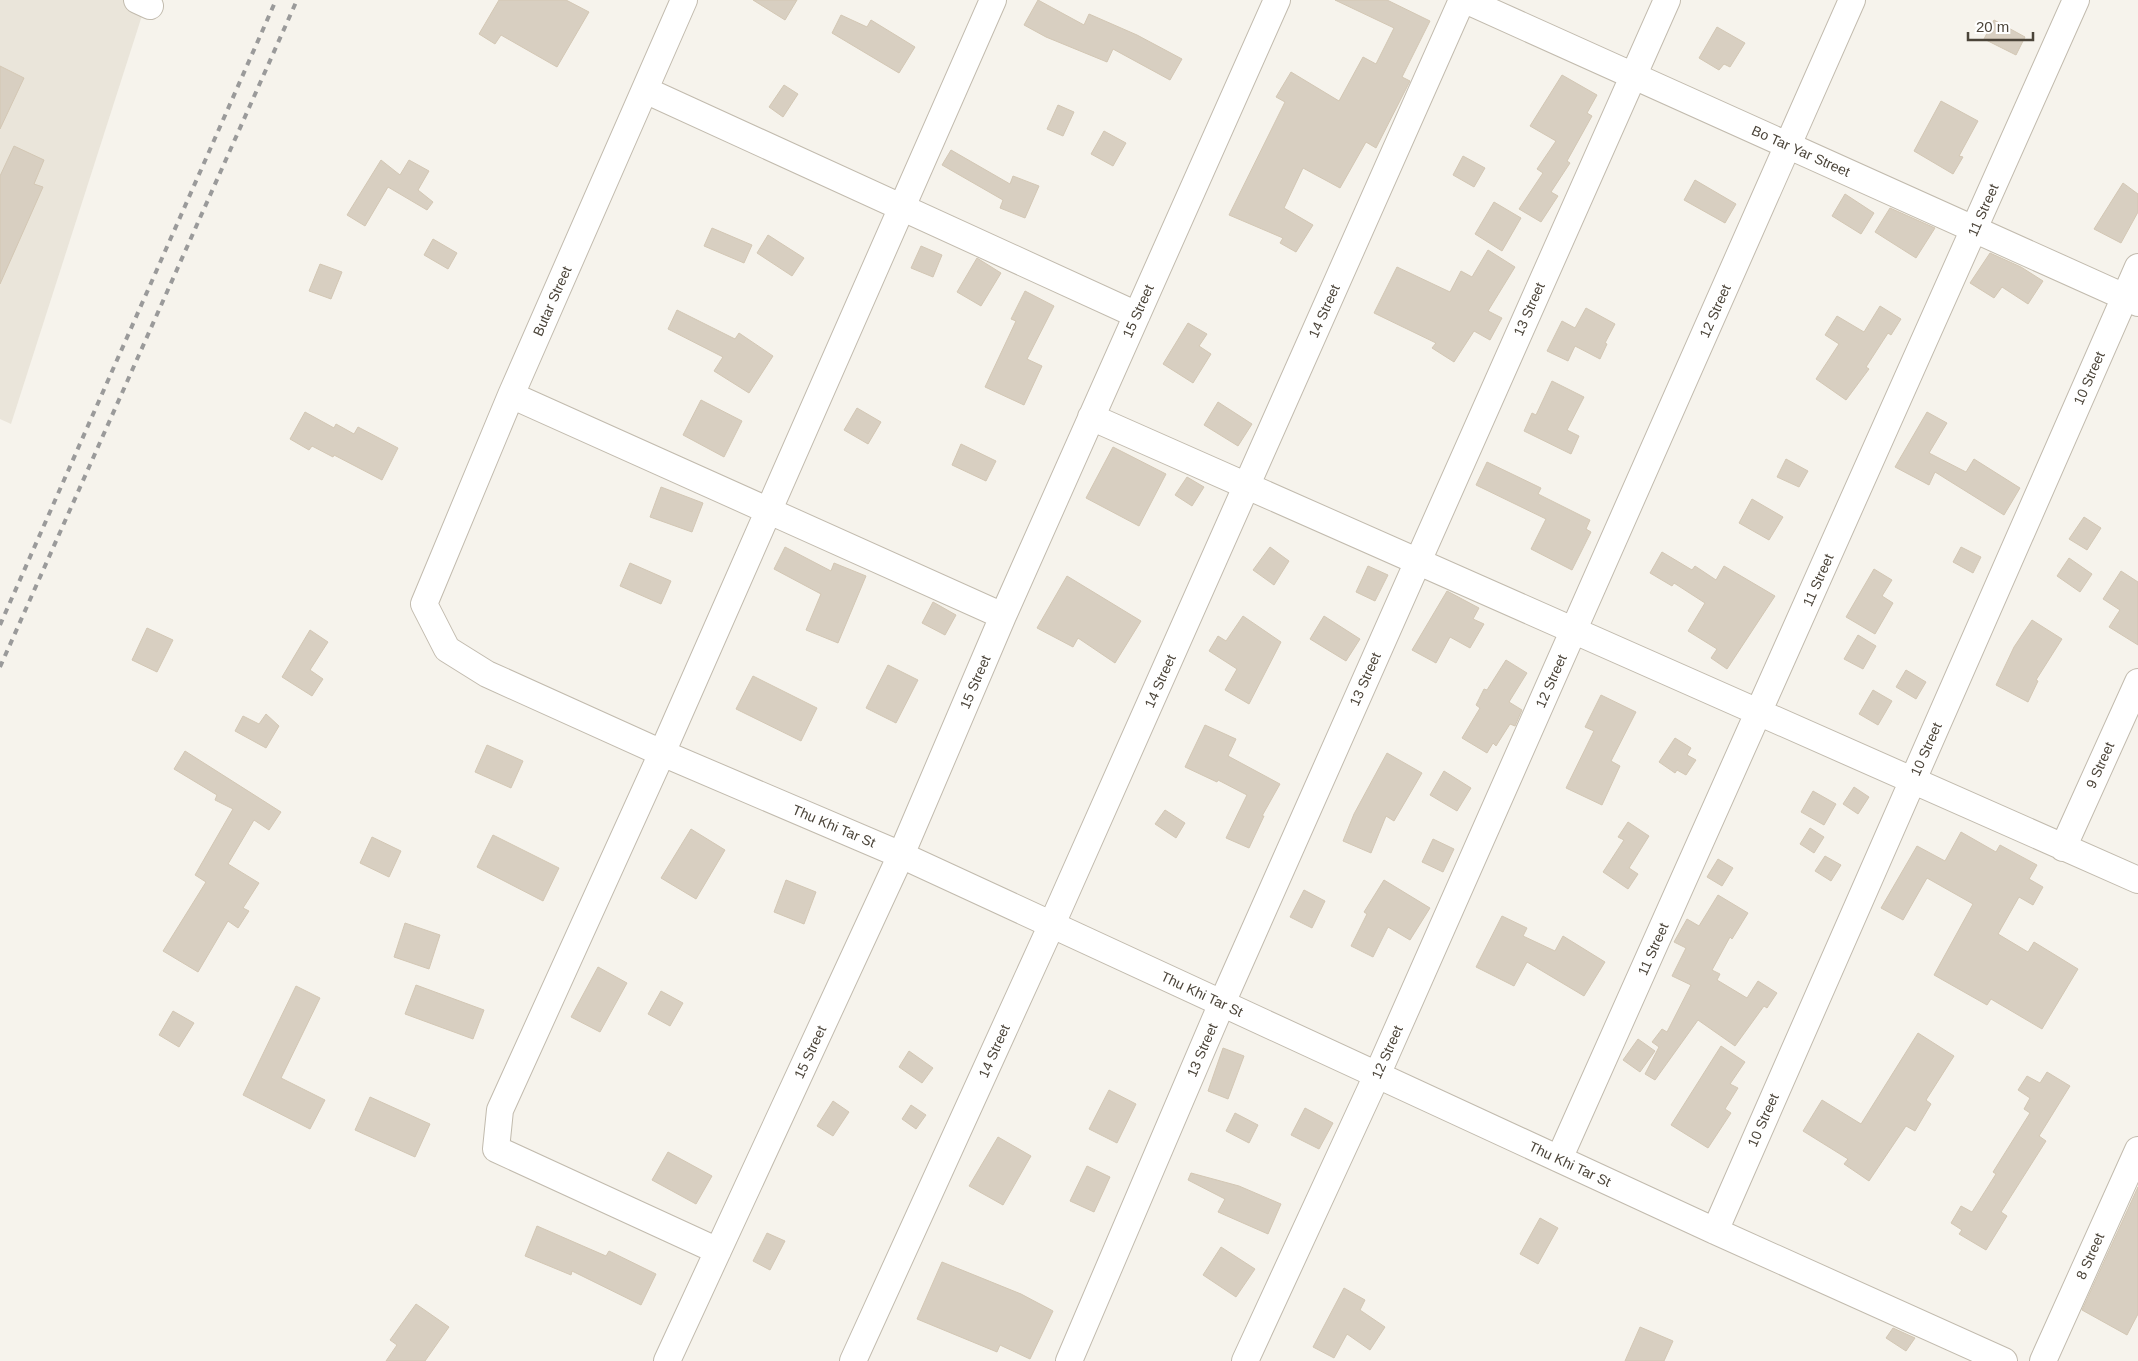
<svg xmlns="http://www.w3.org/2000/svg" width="2138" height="1361" viewBox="0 0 2138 1361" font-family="Arial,sans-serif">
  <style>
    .residential { fill: #eae5da }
    .building { fill: #d8cfc1; stroke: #d3c7b4 }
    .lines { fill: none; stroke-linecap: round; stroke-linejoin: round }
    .minor-casing { stroke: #c2bbae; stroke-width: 28 }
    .minor { stroke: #fff; stroke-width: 26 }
    .rail { stroke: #9a9a9a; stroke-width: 4; stroke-dasharray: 6 6; stroke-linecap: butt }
    .labels { text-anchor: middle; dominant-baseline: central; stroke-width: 4; stroke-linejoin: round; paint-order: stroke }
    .street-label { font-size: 14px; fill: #4b4439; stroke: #fff }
  </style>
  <rect width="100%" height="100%" fill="#f6f3ec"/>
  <path class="residential" d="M 0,0 L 147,0 L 11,424 L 0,419 Z"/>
  <path class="building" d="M 499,0 L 566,0 L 589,12 L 557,67 L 501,35 L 495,44 L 479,34 Z
    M 753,0 L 797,0 L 785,20 Z
    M 1038,0 L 1084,25 L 1089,14 L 1137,35 L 1182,59 L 1170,80 L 1113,49 L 1107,62 L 1046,37 L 1024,25 Z
    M 1335,0 L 1387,0 L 1430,21 L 1402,77 L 1410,81 L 1376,148 L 1366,142 L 1340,188 L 1303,168 L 1284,208 L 1313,225 L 1296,252 L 1280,243 L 1283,238 L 1229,215 L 1285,102 L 1276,97 L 1291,72 L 1339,101 L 1363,57 L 1376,64 L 1394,28 Z
    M 841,15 L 867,27 L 871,20 L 915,47 L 899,73 L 832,33 Z
    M 1994,20 L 2025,37 L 2016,55 L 1984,39 Z
    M 1717,27 L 1745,43 L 1730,67 L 1724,64 L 1719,70 L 1699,58 Z
    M 0,66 L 24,78 L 0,129 Z
    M 1562,75 L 1597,95 L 1587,113 L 1592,116 L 1567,161 L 1570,163 L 1551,192 L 1558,196 L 1541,222 L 1519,209 L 1543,173 L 1537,169 L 1556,141 L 1530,126 Z
    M 784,85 L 798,94 L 783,117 L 769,107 Z
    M 1941,101 L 1978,121 L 1959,156 L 1963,157 L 1953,174 L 1914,151 Z
    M 1058,105 L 1074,112 L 1063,136 L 1047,129 Z
    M 1104,131 L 1126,143 L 1113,166 L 1091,154 Z
    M 14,146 L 44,160 L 34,184 L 43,187 L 0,284 L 0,176 Z
    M 951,150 L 1010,184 L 1013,176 L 1039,186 L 1025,218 L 1000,208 L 1003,200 L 942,165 Z
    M 1463,156 L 1485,168 L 1474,187 L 1453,175 Z
    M 381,160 L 400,175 L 409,160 L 429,171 L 418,190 L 433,202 L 427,210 L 388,187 L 365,226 L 347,215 Z
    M 1695,180 L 1736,204 L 1725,223 L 1684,200 Z
    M 2123,183 L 2138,194 L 2138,212 L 2121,243 L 2094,229 Z
    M 1845,194 L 1874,213 L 1861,234 L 1832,216 Z
    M 1494,202 L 1521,218 L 1502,251 L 1475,234 Z
    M 1890,208 L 1935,228 L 1916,258 L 1875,232 Z
    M 712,228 L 752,245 L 744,263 L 704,246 Z
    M 768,235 L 804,258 L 792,276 L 757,253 Z
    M 433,239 L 457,253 L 448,269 L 424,255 Z
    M 921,246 L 942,255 L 933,277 L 911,268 Z
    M 1488,250 L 1515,267 L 1488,311 L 1502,318 L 1490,340 L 1474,331 L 1454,362 L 1432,348 L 1436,343 L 1374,313 L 1397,267 L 1450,292 L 1461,271 L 1472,277 Z
    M 1990,253 L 2021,267 L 2043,281 L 2028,304 L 2002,287 L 1994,298 L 1970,283 Z
    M 977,258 L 1001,273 L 981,306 L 957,292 Z
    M 320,264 L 342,272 L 331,299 L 309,291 Z
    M 1025,291 L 1054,306 L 1027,359 L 1042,366 L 1024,405 L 985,387 L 1016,321 L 1011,319 Z
    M 1880,306 L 1901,319 L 1891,335 L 1888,333 L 1866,367 L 1869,369 L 1846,400 L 1816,379 L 1839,344 L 1825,335 L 1837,316 L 1864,332 Z
    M 1586,308 L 1615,324 L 1605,343 L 1607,344 L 1600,359 L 1575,346 L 1568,361 L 1547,351 L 1562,321 L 1575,328 Z
    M 677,310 L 735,339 L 739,333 L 773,356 L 749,393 L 714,371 L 723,357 L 668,329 Z
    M 1188,323 L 1207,334 L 1199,346 L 1211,354 L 1193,383 L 1163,364 Z
    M 1552,381 L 1584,397 L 1567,430 L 1579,436 L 1571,454 L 1524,431 L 1532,413 L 1536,415 Z
    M 701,400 L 742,421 L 724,457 L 683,435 Z
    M 1218,402 L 1252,424 L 1238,446 L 1204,425 Z
    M 857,408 L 881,422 L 868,444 L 844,430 Z
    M 305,412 L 334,428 L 336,424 L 354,434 L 358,427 L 398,448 L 382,480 L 334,455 L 333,457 L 312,446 L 309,450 L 290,439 Z
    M 1927,412 L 1947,423 L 1929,453 L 1966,472 L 1974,459 L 2020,488 L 2004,515 L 1935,472 L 1929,485 L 1895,467 Z
    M 961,444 L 996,461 L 986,481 L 952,465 Z
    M 1113,447 L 1166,474 L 1139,526 L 1086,498 Z
    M 1786,459 L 1808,471 L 1799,487 L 1777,477 Z
    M 1487,462 L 1541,488 L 1538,494 L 1590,520 L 1586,529 L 1591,532 L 1572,570 L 1531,549 L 1546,519 L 1476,485 Z
    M 1187,477 L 1204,487 L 1192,506 L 1175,495 Z
    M 661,487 L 703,503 L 692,532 L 650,517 Z
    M 1752,499 L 1783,517 L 1769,540 L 1739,523 Z
    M 2084,517 L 2101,528 L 2087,550 L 2069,539 Z
    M 785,547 L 831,571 L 834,563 L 866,576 L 838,643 L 806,630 L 821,594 L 774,569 Z
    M 1270,547 L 1289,561 L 1274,585 L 1253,570 Z
    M 1961,547 L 1981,557 L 1973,573 L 1953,562 Z
    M 1662,552 L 1692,570 L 1695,566 L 1716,580 L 1724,566 L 1775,596 L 1727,669 L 1711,658 L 1717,649 L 1688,631 L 1705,603 L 1674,583 L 1672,586 L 1650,573 Z
    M 2069,558 L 2092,574 L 2080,592 L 2057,576 Z
    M 630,563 L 671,581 L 661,604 L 620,586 Z
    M 1368,566 L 1388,575 L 1375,601 L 1356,592 Z
    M 1874,569 L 1892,580 L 1882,596 L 1893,603 L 1875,634 L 1846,617 Z
    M 2121,571 L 2138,582 L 2138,645 L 2109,627 L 2120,610 L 2103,599 Z
    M 1067,576 L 1141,621 L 1115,663 L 1078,638 L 1073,647 L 1037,628 Z
    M 1447,591 L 1479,608 L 1473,619 L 1484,624 L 1470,648 L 1450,637 L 1436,663 L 1412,650 Z
    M 933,602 L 956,615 L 945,635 L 922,623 Z
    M 1243,616 L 1281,642 L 1249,704 L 1225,690 L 1237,669 L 1209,651 L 1218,636 L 1226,641 Z
    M 1324,616 L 1360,639 L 1346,661 L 1310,639 Z
    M 2032,620 L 2062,639 L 2036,680 L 2038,681 L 2028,702 L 1996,685 L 2014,647 Z
    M 147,628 L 173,640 L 157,672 L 132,660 Z
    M 310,630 L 328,642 L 310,670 L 323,679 L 312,696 L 282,677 Z
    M 1858,635 L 1876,646 L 1863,669 L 1844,659 Z
    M 1506,660 L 1527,673 L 1509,702 L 1522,710 L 1515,726 L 1510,724 L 1496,746 L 1493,743 L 1487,753 L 1462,738 L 1480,708 L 1476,705 L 1484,689 L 1487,690 Z
    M 888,665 L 918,680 L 896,723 L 866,708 Z
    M 1906,670 L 1926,682 L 1916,699 L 1896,687 Z
    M 753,676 L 817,708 L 801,741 L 736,709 Z
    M 1873,690 L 1892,701 L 1878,725 L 1859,714 Z
    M 1601,695 L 1636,712 L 1611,761 L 1620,766 L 1602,805 L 1566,788 L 1594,731 L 1585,727 Z
    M 266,714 L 279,726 L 266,748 L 235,731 L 243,716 L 259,724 Z
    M 1205,725 L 1236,739 L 1228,756 L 1280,784 L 1262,816 L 1264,816 L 1249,848 L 1226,838 L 1247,795 L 1218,780 L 1217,782 L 1185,767 Z
    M 1675,738 L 1691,748 L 1687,755 L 1696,760 L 1686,775 L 1677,770 L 1675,773 L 1659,762 Z
    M 487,745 L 523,761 L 511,788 L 475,772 Z
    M 185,751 L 281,812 L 269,830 L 254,820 L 228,864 L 259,883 L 243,908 L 249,911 L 238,928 L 228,921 L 198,972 L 163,951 L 206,882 L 195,875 L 233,809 L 215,800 L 217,795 L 174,769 Z
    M 1387,753 L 1422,773 L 1394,821 L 1386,816 L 1371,853 L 1343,841 L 1354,814 Z
    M 1444,771 L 1471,788 L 1457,811 L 1430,795 Z
    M 1854,787 L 1869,797 L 1858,814 L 1843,804 Z
    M 1813,791 L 1836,804 L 1824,825 L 1801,812 Z
    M 1165,810 L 1185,823 L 1176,838 L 1155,824 Z
    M 1628,822 L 1649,836 L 1629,868 L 1638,874 L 1628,889 L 1603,872 L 1624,840 L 1618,837 Z
    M 1810,828 L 1824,837 L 1814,853 L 1800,844 Z
    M 691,829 L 725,850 L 696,899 L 661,878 Z
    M 1961,832 L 1996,852 L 2000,845 L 2037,865 L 2029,879 L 2043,887 L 2033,905 L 2019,897 L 1998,934 L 2028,952 L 2034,942 L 2078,969 L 2042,1029 L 1991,999 L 1987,1005 L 1934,975 L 1973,904 L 1927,878 L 1903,920 L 1881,908 L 1917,846 L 1945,861 Z
    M 493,835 L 559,868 L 543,901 L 477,867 Z
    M 372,837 L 401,851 L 389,877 L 360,863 Z
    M 1433,839 L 1454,849 L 1443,872 L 1422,862 Z
    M 1825,856 L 1841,865 L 1831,881 L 1815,871 Z
    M 1718,859 L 1733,868 L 1722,886 L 1707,877 Z
    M 786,880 L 816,892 L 804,924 L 774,912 Z
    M 1384,880 L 1430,908 L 1410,940 L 1388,927 L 1373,957 L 1351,946 L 1367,914 L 1364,912 Z
    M 1304,890 L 1325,901 L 1312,928 L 1290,917 Z
    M 1718,895 L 1748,913 L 1732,939 L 1730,937 L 1712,970 L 1720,974 L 1717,980 L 1747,998 L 1758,981 L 1777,993 L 1767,1008 L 1764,1006 L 1735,1046 L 1698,1020 L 1655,1080 L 1645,1074 L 1659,1047 L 1652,1042 L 1662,1029 L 1667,1032 L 1691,985 L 1672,976 L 1686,948 L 1674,942 L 1687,919 L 1699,926 Z
    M 1502,916 L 1527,928 L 1523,936 L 1555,951 L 1563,936 L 1605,962 L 1584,996 L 1527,962 L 1514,986 L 1476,967 Z
    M 405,923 L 440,935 L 429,969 L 394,957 Z
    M 598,967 L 627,983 L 600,1032 L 571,1017 Z
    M 416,985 L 484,1010 L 473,1039 L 405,1014 Z
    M 296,986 L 320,998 L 281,1078 L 325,1100 L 310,1129 L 243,1095 Z
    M 661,991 L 683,1003 L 670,1026 L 648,1014 Z
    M 173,1011 L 194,1023 L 179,1047 L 159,1035 Z
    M 1918,1033 L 1954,1056 L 1926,1100 L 1931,1104 L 1915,1131 L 1906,1126 L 1869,1181 L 1844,1164 L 1848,1159 L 1803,1131 L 1822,1100 L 1861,1124 Z
    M 1638,1039 L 1655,1051 L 1640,1072 L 1623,1060 Z
    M 1721,1046 L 1745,1062 L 1730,1084 L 1738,1088 L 1725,1109 L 1731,1113 L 1708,1148 L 1671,1125 Z
    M 1223,1048 L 1244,1056 L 1228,1099 L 1208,1091 Z
    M 909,1051 L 933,1068 L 922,1083 L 899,1067 Z
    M 2047,1072 L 2070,1086 L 2039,1136 L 2046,1141 L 2001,1212 L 2007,1216 L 1986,1250 L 1959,1234 L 1962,1230 L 1951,1223 L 1961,1206 L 1972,1212 L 1996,1174 L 1993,1172 L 2030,1113 L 2024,1109 L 2030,1098 L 2018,1090 L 2027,1076 L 2040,1083 Z
    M 1109,1090 L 1136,1104 L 1117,1143 L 1089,1129 Z
    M 370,1097 L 430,1124 L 415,1157 L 355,1130 Z
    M 833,1101 L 849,1112 L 833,1136 L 817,1126 Z
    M 911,1105 L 926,1115 L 916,1129 L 902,1119 Z
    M 1305,1108 L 1333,1123 L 1319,1149 L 1291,1135 Z
    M 1235,1113 L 1258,1125 L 1249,1143 L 1226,1131 Z
    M 998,1137 L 1031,1156 L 1003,1205 L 969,1186 Z
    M 668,1152 L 712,1176 L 696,1204 L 652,1180 Z
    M 1087,1166 L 1110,1177 L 1094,1212 L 1070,1201 Z
    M 1191,1173 L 1239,1186 L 1281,1204 L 1268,1234 L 1218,1212 L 1225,1199 L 1188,1180 Z
    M 2138,1187 L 2138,1314 L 2127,1335 L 2082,1310 Z
    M 1540,1218 L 1558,1228 L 1538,1264 L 1520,1254 Z
    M 537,1226 L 606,1256 L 609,1251 L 656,1274 L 641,1305 L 572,1271 L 571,1275 L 525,1256 Z
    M 767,1233 L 785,1241 L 770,1270 L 753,1261 Z
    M 1221,1247 L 1255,1269 L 1236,1297 L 1203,1275 Z
    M 942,1262 L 1021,1294 L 1053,1311 L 1030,1359 L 1000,1345 L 997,1352 L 917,1319 Z
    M 1344,1288 L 1365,1300 L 1360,1310 L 1385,1327 L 1370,1350 L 1347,1334 L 1334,1358 L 1313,1347 Z
    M 416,1304 L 449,1327 L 425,1361 L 386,1361 L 397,1345 L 390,1340 Z
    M 1640,1327 L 1673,1341 L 1664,1361 L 1625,1361 Z
    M 1893,1328 L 1915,1338 L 1906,1351 L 1886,1338 Z"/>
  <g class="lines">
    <g class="minor-casing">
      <path id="minor" d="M 137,0 L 150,6
        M 684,0 L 511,395 L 424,604 L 447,649 L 487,674 L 662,753 L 901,855 L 1715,1231 L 2004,1361
        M 1465,0 L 2138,303
        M 645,90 L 1137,315
        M 511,395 L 1003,616
        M 1091,417 L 2138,880
        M 2063,848 L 2138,682
        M 1559,1159 L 2076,0
        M 1715,1231 L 2138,267
        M 718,1251 L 496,1149 L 500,1110 L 662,753 L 993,0
        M 667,1361 L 901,855 L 1003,616 L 1277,0
        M 853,1361 L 1052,924 L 1462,0
        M 1069,1361 L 1222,1003 L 1667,0
        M 1245,1361 L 1377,1075 L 1852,0
        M 2043,1361 L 2138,1150"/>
    </g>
    <use href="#minor" class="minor"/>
    <path class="rail" d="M 0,625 L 276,0
      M 0,667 L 297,0"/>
  </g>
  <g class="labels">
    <g class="street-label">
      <text transform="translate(1801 151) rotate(24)">Bo Tar Yar Street</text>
      <text transform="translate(1983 210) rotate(-66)">11 Street</text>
      <text transform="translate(552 301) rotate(-66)">Butar Street</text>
      <text transform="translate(1529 309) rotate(-66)">13 Street</text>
      <text transform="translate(1138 311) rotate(-66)">15 Street</text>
      <text transform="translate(1324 311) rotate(-66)">14 Street</text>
      <text transform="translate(1715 311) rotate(-66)">12 Street</text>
      <text transform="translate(2089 378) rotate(-66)">10 Street</text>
      <text transform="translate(1818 580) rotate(-66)">11 Street</text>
      <text transform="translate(1365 679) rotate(-66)">13 Street</text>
      <text transform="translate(1160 681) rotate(-66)">14 Street</text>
      <text transform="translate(1551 681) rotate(-66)">12 Street</text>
      <text transform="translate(975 682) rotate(-67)">15 Street</text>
      <text transform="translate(1926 749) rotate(-66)">10 Street</text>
      <text transform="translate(2100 765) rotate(-66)">9 Street</text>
      <text transform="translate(834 826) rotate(23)">Thu Khi Tar St</text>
      <text transform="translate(1653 949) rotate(-66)">11 Street</text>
      <text transform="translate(1202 994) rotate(25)">Thu Khi Tar St</text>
      <text transform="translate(1202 1050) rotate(-67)">13 Street</text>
      <text transform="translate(994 1051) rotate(-66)">14 Street</text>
      <text transform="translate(810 1052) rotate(-65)">15 Street</text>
      <text transform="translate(1387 1052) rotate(-66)">12 Street</text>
      <text transform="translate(1763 1120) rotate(-66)">10 Street</text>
      <text transform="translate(1570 1164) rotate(25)">Thu Khi Tar St</text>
      <text transform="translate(2090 1256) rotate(-66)">8 Street</text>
    </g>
  </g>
  <path d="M1968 32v8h65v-8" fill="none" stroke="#4b4439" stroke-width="2.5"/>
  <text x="1976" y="32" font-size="15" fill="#4b4439" stroke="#ffffff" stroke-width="4" paint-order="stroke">20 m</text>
</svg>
